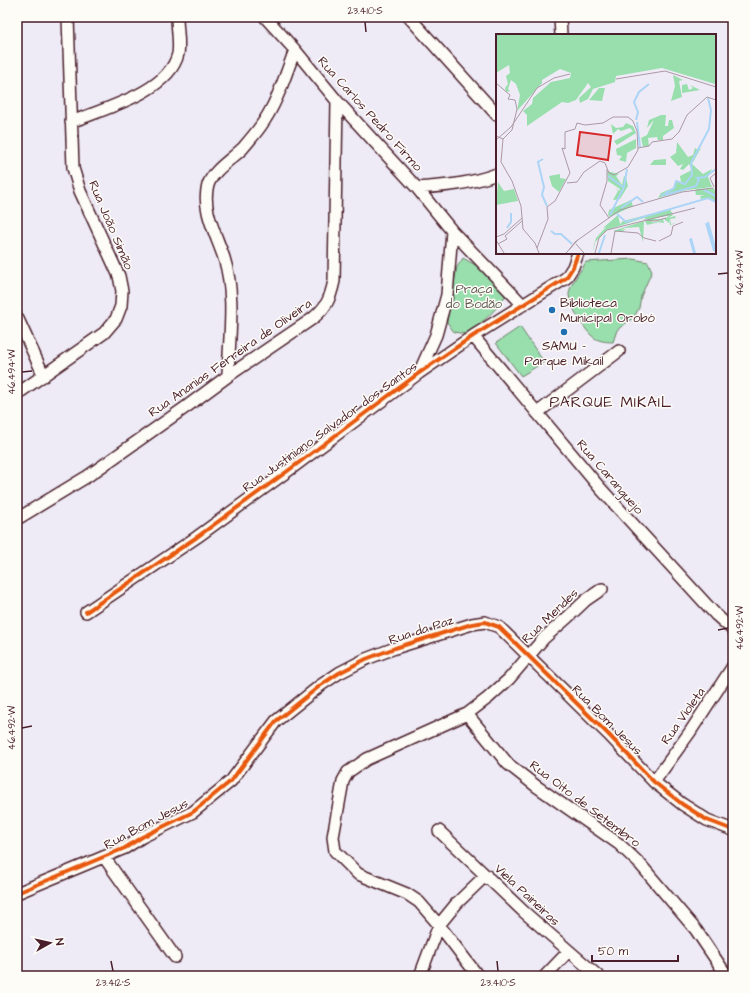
<svg xmlns="http://www.w3.org/2000/svg" width="750" height="993" viewBox="0 0 750 993" font-family="'Architects Daughter',sans-serif">
  <style>
    .green { fill: #98dfad; stroke: #717f6c }
    .lines { fill: none; stroke-linecap: round; stroke-linejoin: round }
    .street-casing { stroke: #4a1f2b; stroke-width: 14 }
    .street { stroke: #fdfcf7; stroke-width: 11 }
    .cycleway-casing { stroke: #fdfcf7; stroke-width: 6 }
    .cycleway { stroke: #e8590c; stroke-width: 4 }
    .ticks { fill: none; stroke: #4a1f2b; stroke-width: 1.5 }
    .poi-dot { fill: #1f6fb2; stroke: #fdfcf7; stroke-width: 1.5 }
    .labels { text-anchor: middle; dominant-baseline: central; stroke-width: 3; stroke-linejoin: round; paint-order: stroke }
    .street-label { font-size: 13px; fill: #4a1f2b; stroke: #fdfcf7 }
    .park-label { font-size: 13px; fill: #615952; stroke: #fdfcf7 }
    .poi-label { font-size: 13px; fill: #4a1f2b; stroke: #fdfcf7; text-anchor: start }
    .quarter-label { font-size: 15px; letter-spacing: 1px; fill: #4a1f2b; stroke: #fdfcf7 }
    .inset-river { fill: none; stroke: #acd4f6; stroke-width: 2 }
    .inset-road { fill: none; stroke: #ac99a5; stroke-width: 1 }
    .view { fill: #d62828; fill-opacity: 0.15; stroke: #d62828; stroke-width: 2 }
    .inset-edge { fill: none; stroke: #4a1f2b; stroke-width: 2 }
    .neatline { fill: none; stroke: #4a1f2b; stroke-width: 1.5 }
    .ticks-label { font-size: 10px; text-anchor: middle; fill: #4a1f2b }
  </style>
  <rect width="100%" height="100%" fill="#eeebf6"/>
  <filter id="ink" filterUnits="userSpaceOnUse"><feTurbulence type="fractalNoise" baseFrequency=".025" numOctaves="2"/><feDisplacementMap in="SourceGraphic" scale="8" xChannelSelector="R" yChannelSelector="G"/><feConvolveMatrix kernelMatrix="1 2 1 2 8 2 1 2 1" color-interpolation-filters="sRGB"/></filter>
  <g filter="url(#ink)">
    <path class="green" d="M 463,258 L 482,269 L 506,295 C 496,311 481,324 465,334 L 454,332 L 447,322 L 457,267 Z
      M 633,259 L 648,262 L 652,271 L 641,296 L 639,308 L 634,317 L 617,330 L 613,342 C 606,342 597,341 592,336 C 584,329 570,306 569,295 C 568,287 582,269 586,262 Z
      M 520,327 L 544,362 L 521,376 L 496,343 Z"/>
    <g class="lines">
      <g class="street-casing">
        <path id="street" d="M 265,17 L 295,50 L 337,101 L 417,188 L 452,231 L 523,305
          M 409,17 L 497,115
          M 560,17 L 561,35
          M 71,122 C 103,109 169,92 178,54 C 180,43 177,29 177,17
          M 417,188 C 446,186 469,184 497,174
          M 17,317 L 44,376
          M 473,336 L 600,488 L 716,615 L 733,630
          M 419,373 L 436,335 L 447,295 L 452,231
          M 228,376 C 229,338 236,295 224,258 C 217,236 201,209 208,185 C 213,170 232,159 243,148 C 249,141 255,134 260,127 C 277,104 285,76 295,50
          M 17,394 L 104,333 L 116,319 L 121,306 L 122,291 L 119,276 L 80,191 L 73,168 L 68,17
          M 537,413 L 619,351
          M 17,519 L 88,476 L 186,407 L 228,376 L 312,319 C 327,307 330,299 334,281 L 337,101
          M 86,612 L 197,537 L 289,470 L 419,373 L 473,336 L 566,278 L 573,267 L 578,253
          M 467,714 L 508,764 L 536,786 L 619,844 L 640,864 L 696,930 L 727,976
          M 654,782 L 690,732 L 733,666
          M 439,831 L 524,912 L 598,976
          M 104,857 L 175,957
          M 17,893 L 125,848 L 142,837 L 193,812 L 231,781 L 276,721 L 321,685 L 339,673 L 366,659 L 395,648 L 472,624 L 485,622 L 499,627 L 608,734 L 654,782 L 682,804 L 707,820 L 733,830
          M 420,976 L 439,925 L 457,903 L 486,875
          M 478,976 L 439,925 L 419,902 L 407,894 L 358,874 L 335,851 L 333,837 L 343,781 L 348,772 L 367,759 L 467,714 L 488,698 L 509,679 L 544,638 L 568,617 L 586,600 L 602,589
          M 545,976 L 568,952"/>
      </g>
      <use href="#street" class="street"/>
      <g class="cycleway-casing">
        <path id="cycleway" d="M 86,612 L 197,537 L 289,470 L 419,373 L 473,336 L 566,278 L 573,267 L 578,253
          M 17,893 L 125,848 L 142,837 L 193,812 L 231,781 L 276,721 L 321,685 L 339,673 L 366,659 L 395,648 L 472,624 L 485,622 L 499,627 L 608,734 L 654,782 L 682,804 L 707,820 L 733,830"/>
      </g>
      <use href="#cycleway" class="cycleway"/>
    </g>
  </g>
  <path class="ticks" d="M 365,22 L 366,32M 718,274 L 728,273M 22,372 L 32,371M 718,630 L 728,628M 22,728 L 32,726M 111,961 L 113,971M 497,961 L 498,971"/>
  <g class="poi-dot">
    <circle cx="552" cy="310" r="4"/>
    <circle cx="564" cy="332" r="4"/>
  </g>
  <g class="labels">
    <g class="street-label">
      <text transform="translate(370 114) rotate(48)">Rua Carlos Pedro Firmo</text>
      <text transform="translate(111 225) rotate(67)">Rua João Simão</text>
      <text transform="translate(230 358) rotate(-35)">Rua Ananias Ferreira de Oliveira</text>
      <text transform="translate(330 427) rotate(-36)">Rua Justiniano Salvador dos Santos</text>
      <text transform="translate(610 477) rotate(49)">Rua Caranguejo</text>
      <text transform="translate(550 616) rotate(-44)">Rua Mendes</text>
      <text transform="translate(421 630) rotate(-18)">Rua da Paz</text>
      <text transform="translate(683 716) rotate(-55)">Rua Violeta</text>
      <text transform="translate(607 720) rotate(45)">Rua Bom Jesus</text>
      <text transform="translate(585 804) rotate(37)">Rua Oito de Setembro</text>
      <text transform="translate(146 824) rotate(-28)">Rua Bom Jesus</text>
      <text transform="translate(527 895) rotate(43)">Viela Paineiras</text>
    </g>
    <g class="park-label">
      <text x="474" y="289">Praça<tspan x="474" dy="15">do Bodão</tspan></text>
    </g>
    <g class="poi-label">
      <text x="560" y="303">Biblioteca<tspan x="560" dy="15">Municipal Orobó</tspan></text>
      <text x="564" y="346" text-anchor="middle">SAMU -<tspan x="564" dy="15">Parque Mikail</tspan></text>
    </g>
    <g class="quarter-label">
      <text x="611" y="402">PARQUE MIKAIL</text>
    </g>
  </g>
  <g transform="translate(496 34)">
    <rect width="220" height="220" fill="#eeebf6"/>
    <path d="M 0,1 L 220,1 L 219,50 L 166,34 L 120,42 L 119,48 L 97,55 L 92,65 L 84,69 L 83,64 L 95,53 L 92,49 L 80,66 L 72,69 L 66,68 L 31,92 L 31,81 L 27,77 L 36,70 L 37,64 L 55,48 L 74,44 L 75,39 L 64,35 L 46,46 L 46,49 L 21,77 L 24,61 L 20,50 L 15,46 L 12,55 L 14,57 L 10,58 L 9,54 L 12,50 L 10,42 L 14,39 L 13,31 L 0,39 ZM 177,41 L 187,46 L 183,47 L 186,63 L 175,67 L 179,52 ZM 191,50 L 193,56 L 197,54 L 194,51 L 204,56 L 186,59 L 186,51 ZM 103,54 L 109,54 L 106,67 L 93,66 ZM 165,81 L 170,81 L 169,92 L 172,92 L 173,86 L 176,86 L 178,94 L 167,102 L 167,106 L 162,106 L 161,103 L 152,104 L 153,112 L 147,113 L 145,104 L 151,101 L 158,86 L 151,94 L 153,86 ZM 130,89 L 137,92 L 140,99 L 121,111 L 118,107 L 137,97 L 134,94 L 125,97 L 122,95 L 117,100 L 115,90 L 120,94 L 127,93 ZM 140,105 L 140,114 L 131,119 L 130,128 L 123,126 L 126,122 L 121,121 L 120,115 ZM 181,108 L 192,123 L 197,121 L 199,114 L 202,116 L 205,114 L 196,130 L 207,140 L 216,135 L 212,143 L 216,153 L 191,156 L 162,164 L 165,159 L 177,154 L 180,148 L 185,148 L 184,142 L 196,136 L 193,130 L 187,136 L 184,135 L 187,130 L 182,132 L 174,123 L 180,119 ZM 170,125 L 170,131 L 154,131 L 158,126 ZM 111,137 L 123,140 L 120,142 L 126,151 L 128,142 L 130,144 L 132,152 L 124,165 L 117,166 L 122,157 L 119,153 L 123,157 L 124,155 L 112,147 ZM 64,140 L 64,144 L 70,145 L 63,158 L 56,152 L 53,142 ZM 2,148 L 8,157 L 18,155 L 22,167 L 0,171 ZM 218,154 L 220,161 L 206,155 L 219,162 L 220,168 L 213,164 L 205,165 L 204,162 L 209,161 L 200,161 L 199,156 L 202,155 L 175,162 L 202,155 ZM 135,166 L 137,172 L 114,183 L 112,181 L 113,176 ZM 174,175 L 177,181 L 172,184 L 179,182 L 180,184 L 174,185 L 175,190 L 181,189 L 174,191 L 173,185 L 173,189 L 168,185 L 173,182 L 170,182 L 154,185 L 167,185 L 168,189 L 161,188 L 160,190 L 159,188 L 166,186 L 156,187 L 155,188 L 158,188 L 159,189 L 151,191 L 149,187 L 152,186 L 148,184 L 111,196 L 99,208 L 97,219 L 98,210 L 100,204 L 110,193 L 107,194 L 122,181 L 124,190 L 127,187 ZM 148,187 L 147,208 L 143,193 L 129,194 L 125,196 L 130,195 L 126,198 L 117,197 Z" fill="#98dfad"/>
    <path class="inset-river" d="M 140,86 L 142,78 L 138,68 L 143,58 L 153,50M 141,88 L 144,113M 47,125 L 42,128 L 48,153 L 46,161 L 51,172M 112,142 L 127,153M 208,156 L 220,162M 169,161 L 200,152 L 203,146 L 201,144 L 209,143 L 220,135M 165,162 L 178,154 L 180,147 L 189,150 L 196,141 L 195,129 L 213,95 L 215,76 L 212,64M 125,174 L 141,163 L 147,168M 121,180 L 130,188 L 212,164 L 220,168M 114,181 L 128,153 L 131,135M 212,188 L 220,217M 210,189 L 218,217M 211,190 L 220,219M 11,194 L 15,188 L 15,179M 55,197 L 59,200 L 65,200 L 76,210M 195,204 L 199,219M 194,205 L 198,219M 103,219 L 109,201"/>
    <path class="inset-road" d="M 120,45 L 169,37 L 220,53M 0,49 L 14,61 L 12,65 L 19,66 L 21,75 L 16,96 L 7,105M 0,102 L 7,105 L 5,128 L 16,147 L 25,172 L 27,195 L 39,209 L 43,219M 0,106 L 15,93 L 41,54 L 58,44 L 74,40M 66,114 L 69,115 L 69,98 L 79,95 L 81,89 L 89,91 L 107,89 L 117,83 L 132,83 L 137,87M 142,114 L 153,112 L 156,108 L 176,105 L 183,98 L 191,81 L 211,63 L 220,66M 111,135 L 111,147 L 104,171 L 113,184M 71,149 L 81,148 L 88,138 L 104,127 L 109,129 L 113,139 L 118,141 L 132,133 L 142,116 L 141,97 L 137,87M 218,153 L 214,144 L 220,139M 148,186 L 159,187 L 170,184M 0,203 L 8,200 L 26,184M 0,206 L 8,219M 163,207 L 175,201 L 177,192 L 187,188M 2,210 L 11,205 L 9,202 L 26,187M 80,210 L 88,219M 41,214 L 52,185 L 51,173 L 59,167 L 74,139 L 66,114M 73,216 L 79,208 L 124,176 L 186,158 L 217,154M 70,219 L 82,206M 99,219 L 103,204 L 111,196 L 199,174M 115,219 L 119,197 L 142,199 L 148,204 L 160,207"/>
    <path class="view" d="M 84,98 L 115,102 L 112,126 L 81,121 Z"/>
    <rect width="220" height="220" class="inset-edge"/>
  </g>
  <rect width="750" height="993" fill="none" stroke="#fdfcf7" stroke-width="44"/>
  <g transform="translate(50 943) rotate(82)" stroke="#fdfcf7" stroke-width="3" paint-order="stroke">
  <path d="M0-3L7 15L0 10L-7 15Z" fill="#4a1f2b"/>
  <text y="-6" font-size="11" font-weight="bold" text-anchor="middle" fill="#4a1f2b">N</text>
  </g>
  <path d="M592 955v6h86v-6" fill="none" stroke="#4a1f2b" stroke-width="2"/>
  <text x="598" y="955" font-size="12" fill="#4a1f2b" stroke="#fdfcf7" stroke-width="3" paint-order="stroke">50 m</text>
  <rect x="22" y="22" width="706" height="949" class="neatline"/>
  <g class="ticks-label">
    <text x="365" y="14">23.410°S</text>
    <text transform="translate(739 273) rotate(-90)" y="4">46.494°W</text>
    <text transform="translate(11 372) rotate(-90)" y="4">46.494°W</text>
    <text transform="translate(739 628) rotate(-90)" y="4">46.492°W</text>
    <text transform="translate(11 728) rotate(-90)" y="4">46.492°W</text>
    <text x="113" y="986">23.412°S</text>
    <text x="498" y="986">23.410°S</text>
  </g>
</svg>
